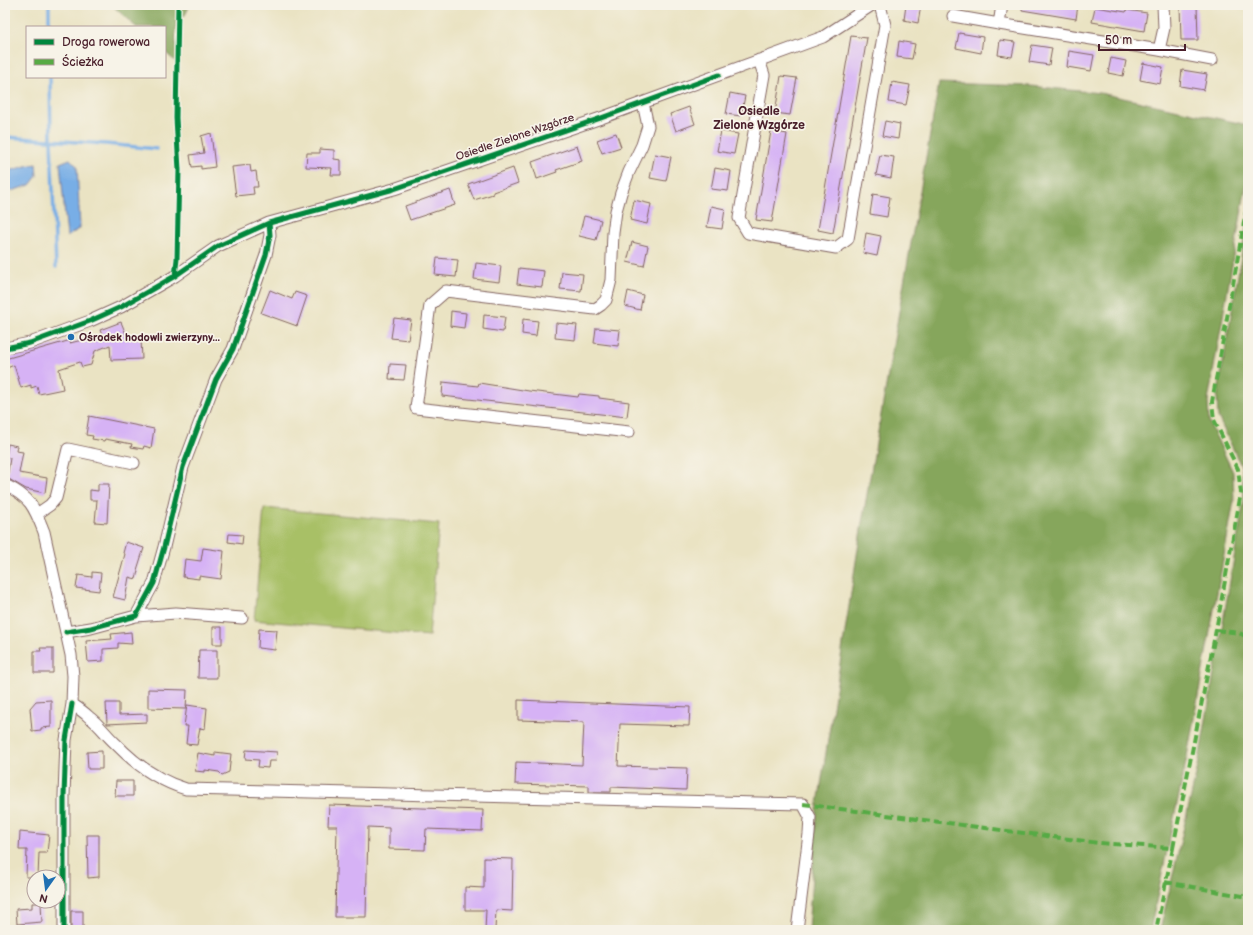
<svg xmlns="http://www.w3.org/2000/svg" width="1253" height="935" viewBox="0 0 1253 935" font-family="'Balsamiq Sans',sans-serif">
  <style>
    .green { fill: #a8c066; stroke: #797048 }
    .forest { fill: #86a65b; stroke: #686243 }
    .water { fill: #78aee6; stroke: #616688 }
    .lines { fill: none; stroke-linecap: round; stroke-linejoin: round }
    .stream { stroke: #78aee6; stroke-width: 3.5 }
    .building { fill: #d6b2f5 }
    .street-casing { stroke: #826460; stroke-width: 13 }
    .street { stroke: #fff; stroke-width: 11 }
    .quiet { stroke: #57aa44; stroke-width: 4; stroke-dasharray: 8 4; stroke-linecap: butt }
    .cycleway-casing { stroke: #f7f3e8; stroke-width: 8 }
    .cycleway { stroke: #00873e; stroke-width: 5 }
    .poi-dot { fill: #1f6fb2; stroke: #f7f3e8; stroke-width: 1.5 }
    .labels { text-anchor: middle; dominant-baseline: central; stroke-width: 3.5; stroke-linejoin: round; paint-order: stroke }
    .street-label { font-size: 11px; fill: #4a1f2b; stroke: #f7f3e8 }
    .poi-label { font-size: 11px; font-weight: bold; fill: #4a1f2b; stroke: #f7f3e8; text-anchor: start }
    .neighbourhood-label { font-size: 12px; font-weight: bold; fill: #4a1f2b; stroke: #f7f3e8 }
  </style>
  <rect width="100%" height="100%" fill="#f7f3e8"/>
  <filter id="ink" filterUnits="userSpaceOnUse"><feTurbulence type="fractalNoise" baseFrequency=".025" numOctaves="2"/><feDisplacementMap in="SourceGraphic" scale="8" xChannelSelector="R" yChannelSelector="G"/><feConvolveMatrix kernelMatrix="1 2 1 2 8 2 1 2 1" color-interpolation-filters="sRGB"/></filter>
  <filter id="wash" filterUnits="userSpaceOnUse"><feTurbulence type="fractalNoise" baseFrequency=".012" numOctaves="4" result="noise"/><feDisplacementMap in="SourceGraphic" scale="16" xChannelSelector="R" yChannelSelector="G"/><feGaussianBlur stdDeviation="0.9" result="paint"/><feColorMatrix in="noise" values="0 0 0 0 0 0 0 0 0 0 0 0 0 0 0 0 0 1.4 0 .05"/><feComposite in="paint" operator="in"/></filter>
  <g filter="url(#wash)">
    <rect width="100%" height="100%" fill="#eae3c3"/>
    <path class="green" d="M 264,508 L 439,524 L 429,636 L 254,620 Z"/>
    <path class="forest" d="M 112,5 L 190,5 L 185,15 L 176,19 L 176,62 L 165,52 L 165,27 L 136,27 Z
      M 939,83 L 1030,86 L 1100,93 L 1248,125 L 1248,175 L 1208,401 L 1209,422 L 1233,472 L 1234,501 L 1186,762 L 1150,930 L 808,930 L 817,810 L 862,523 Z
      M 1248,216 L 1248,930 L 1160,930 L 1198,766 L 1244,500 L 1242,468 L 1218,417 L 1217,398 Z"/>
    <path class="water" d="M 70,159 L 77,166 L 80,228 L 67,237 L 60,163 Z
      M 36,164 L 37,176 L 30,185 L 5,193 L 5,172 L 26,166 Z"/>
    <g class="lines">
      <path class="stream" d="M 49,5 L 49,27
        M 50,77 L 51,140 L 56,267
        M 5,137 L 106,144 L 157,149"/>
    </g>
    <g id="blocks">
      <path class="building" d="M 906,5 L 921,5 L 918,23 L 904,20 Z
        M 1022,5 L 1078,5 L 1076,19 L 1022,10 Z
        M 1180,5 L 1197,5 L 1198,40 L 1181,40 Z
        M 1095,7 L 1126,12 L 1127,10 L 1147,13 L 1144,31 L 1092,22 Z
        M 959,33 L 983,37 L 981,53 L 956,48 Z
        M 851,36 L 867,38 L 833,233 L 818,230 Z
        M 1000,40 L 1015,42 L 1012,57 L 998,55 Z
        M 899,41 L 915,44 L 912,59 L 897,57 Z
        M 1032,45 L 1052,48 L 1049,65 L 1029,62 Z
        M 1069,51 L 1094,55 L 1091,71 L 1067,67 Z
        M 1111,58 L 1126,61 L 1123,76 L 1108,73 Z
        M 1143,63 L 1163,67 L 1160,84 L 1140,80 Z
        M 1182,70 L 1207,74 L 1204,90 L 1180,86 Z
        M 781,76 L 797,78 L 790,115 L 775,113 Z
        M 892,82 L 910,85 L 906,105 L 889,102 Z
        M 730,93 L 745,96 L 741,116 L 726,114 Z
        M 689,107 L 695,124 L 676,131 L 670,114 Z
        M 885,121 L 900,124 L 898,139 L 882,136 Z
        M 721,131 L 738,134 L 734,154 L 717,151 Z
        M 771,131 L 787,134 L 772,222 L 756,220 Z
        M 211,133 L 215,167 L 201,169 L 201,166 L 192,167 L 190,155 L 204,153 L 201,136 Z
        M 616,133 L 621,147 L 602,153 L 597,140 Z
        M 577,146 L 582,161 L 556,170 L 557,172 L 537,179 L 532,162 Z
        M 320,149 L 334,150 L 334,159 L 341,160 L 341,175 L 331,175 L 332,168 L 306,167 L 307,153 L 320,153 Z
        M 655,154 L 671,157 L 666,181 L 650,178 Z
        M 880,155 L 894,157 L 891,178 L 876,175 Z
        M 250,165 L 251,172 L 256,171 L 258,187 L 253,187 L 254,194 L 236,196 L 232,167 Z
        M 513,168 L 518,183 L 493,192 L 493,194 L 474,200 L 468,184 Z
        M 715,168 L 731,171 L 728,191 L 711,189 Z
        M 450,190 L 455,205 L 410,220 L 405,206 Z
        M 873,194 L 890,197 L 887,217 L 870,214 Z
        M 634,200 L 651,204 L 647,224 L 630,220 Z
        M 711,206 L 725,209 L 722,229 L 707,227 Z
        M 584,216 L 601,220 L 596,240 L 579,236 Z
        M 866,233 L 881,236 L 877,256 L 863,253 Z
        M 632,242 L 648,246 L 644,266 L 627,262 Z
        M 437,258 L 458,260 L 456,277 L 435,275 Z
        M 476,263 L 501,266 L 499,282 L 474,279 Z
        M 519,268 L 544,271 L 542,287 L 517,284 Z
        M 562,272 L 583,274 L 581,291 L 560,289 Z
        M 270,290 L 292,299 L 295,292 L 307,296 L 297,326 L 261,313 Z
        M 628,291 L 643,295 L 640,310 L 625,306 Z
        M 451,311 L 466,313 L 464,328 L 450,326 Z
        M 484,315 L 505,317 L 503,332 L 483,329 Z
        M 394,318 L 411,320 L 408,340 L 391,338 Z
        M 523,319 L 538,321 L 536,336 L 522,334 Z
        M 121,322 L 128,339 L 141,339 L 142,359 L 111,360 L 110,345 L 95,351 L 91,365 L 82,367 L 80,362 L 59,369 L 63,389 L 39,394 L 37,386 L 31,388 L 31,385 L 21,388 L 14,365 L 7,368 L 5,359 L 71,340 L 70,343 L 102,335 L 100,330 Z
        M 556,323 L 577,325 L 575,340 L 555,338 Z
        M 596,328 L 620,330 L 618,346 L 594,343 Z
        M 390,364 L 406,365 L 404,380 L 389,379 Z
        M 443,382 L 478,386 L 479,383 L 529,391 L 578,397 L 579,394 L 599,396 L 599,398 L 629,402 L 627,417 L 442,396 Z
        M 89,416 L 154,429 L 151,448 L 144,446 L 143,449 L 131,447 L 132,444 L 105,439 L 104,441 L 92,439 L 93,436 L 86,435 Z
        M 8,444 L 17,446 L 16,451 L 23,452 L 19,473 L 47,478 L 45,493 L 26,489 L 7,478 L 10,458 L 6,457 Z
        M 98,484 L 109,484 L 107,523 L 95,522 L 97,500 L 90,500 L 90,490 L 98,491 Z
        M 229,534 L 243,535 L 242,544 L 228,542 Z
        M 126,542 L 144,548 L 137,570 L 138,571 L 136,579 L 129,577 L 125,600 L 113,597 L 125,554 L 123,553 Z
        M 203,548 L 224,551 L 221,579 L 199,576 L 199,579 L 183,577 L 185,559 L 201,561 Z
        M 92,572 L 101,573 L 99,591 L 76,588 L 78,575 L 92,577 Z
        M 213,627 L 222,627 L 222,644 L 213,644 Z
        M 259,629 L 277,630 L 275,650 L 258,648 Z
        M 131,632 L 132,644 L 118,643 L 118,648 L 103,649 L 103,661 L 88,662 L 86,641 L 112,639 L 111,634 Z
        M 40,648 L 53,648 L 53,673 L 34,673 L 34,651 L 41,651 Z
        M 199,650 L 217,650 L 217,678 L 198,678 Z
        M 148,689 L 187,690 L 186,709 L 148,708 Z
        M 51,700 L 51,727 L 41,728 L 41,730 L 32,731 L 30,708 L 36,701 Z
        M 518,700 L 690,707 L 689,726 L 620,724 L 618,766 L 687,768 L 686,790 L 611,787 L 611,792 L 589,792 L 589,786 L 515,784 L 516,762 L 582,765 L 584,722 L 518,720 Z
        M 106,703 L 119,703 L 119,715 L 147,714 L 147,722 L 107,724 Z
        M 187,705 L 207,708 L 205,729 L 200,728 L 197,745 L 186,744 L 188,726 L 184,726 Z
        M 246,750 L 277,752 L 276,761 L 269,761 L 268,768 L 258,767 L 259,760 L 245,759 Z
        M 102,751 L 102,769 L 88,769 L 87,752 Z
        M 215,752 L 231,754 L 229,772 L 222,775 L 219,772 L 205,770 L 205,772 L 195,771 L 198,753 L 215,756 Z
        M 116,781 L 133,781 L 133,796 L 115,796 Z
        M 329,805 L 483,810 L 482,831 L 426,829 L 425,850 L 389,849 L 389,828 L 368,827 L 366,917 L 335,917 L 337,826 L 328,826 Z
        M 20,832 L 49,835 L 47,853 L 39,853 L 38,877 L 26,877 L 27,850 L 19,850 Z
        M 87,835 L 99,835 L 99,877 L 88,878 Z
        M 484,858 L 513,859 L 512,911 L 496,910 L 495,930 L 485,930 L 486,910 L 465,910 L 465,887 L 484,888 Z
        M 32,903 L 41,903 L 42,922 L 17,924 L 16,909 L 32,908 Z
        M 71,911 L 83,911 L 83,930 L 71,930 Z"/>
    </g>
  </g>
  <g filter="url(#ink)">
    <use href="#blocks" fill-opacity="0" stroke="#826460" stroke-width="1"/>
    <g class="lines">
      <g class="street-casing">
        <path id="street" d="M 1002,5 L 999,24 L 1159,50
          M 1163,5 L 1164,28 L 1159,50 L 1212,60
          M 953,16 L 999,24
          M 759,60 L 764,75 L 739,218 L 748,233 L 836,248 L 848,239 L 885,25 L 880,5
          M 5,348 L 30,343 L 90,321 L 121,307 L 175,276 L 218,246 L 269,223 L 394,189 L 601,118 L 823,37 L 872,5
          M 629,432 L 416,408 L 430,305 L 446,291 L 595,309 L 601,305 L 606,300 L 611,280 L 613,233 L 616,211 L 621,193 L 629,172 L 642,145 L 648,126 L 643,103
          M 5,485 C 30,497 34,506 44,532 L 71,655 L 73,676 L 72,704 C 78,708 84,712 89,717 C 99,724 106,735 115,743 C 135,764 159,781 186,789 L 803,804 L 810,817 L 809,834 L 797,930
          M 37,514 L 50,505 L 56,498 L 68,449 L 134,463
          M 136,616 L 176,613 L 242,618
          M 66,632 L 91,628 L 136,616 L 154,583 L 164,547 L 183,467 L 216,379 L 233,349 L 266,255 L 270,235 L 269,223
          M 64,930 L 64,796 L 66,740 L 72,704"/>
      </g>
      <use href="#street" class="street"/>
      <path class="quiet" d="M 1216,630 L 1239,633 L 1248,637
        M 803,804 L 1099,843 L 1173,848 L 1156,930
        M 1173,848 L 1216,630 L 1241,493 L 1238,469 L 1214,420 L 1212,402 L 1248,200
        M 1165,882 L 1248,897"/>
      <g class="cycleway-casing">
        <path id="cycleway" d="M 175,276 L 177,259 L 179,170 L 176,118 L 178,5
          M 5,348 L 30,343 L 90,321 L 121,307 L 175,276 L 218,246 L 269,223 L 394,189 L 601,118 L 719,75
          M 66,632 L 91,628 L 136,616 L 154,583 L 164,547 L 183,467 L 216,379 L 233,349 L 266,255 L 270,235 L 269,223
          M 64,930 L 64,796 L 66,740 L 72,704"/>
      </g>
      <use href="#cycleway" class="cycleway"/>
    </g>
  </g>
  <circle class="poi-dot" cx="71" cy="337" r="4"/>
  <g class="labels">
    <g class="street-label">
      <text transform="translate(515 137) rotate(-19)">Osiedle Zielone Wzgórze</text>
    </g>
    <g class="poi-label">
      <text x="79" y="337">Ośrodek hodowli zwierzyny...</text>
    </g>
    <g class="neighbourhood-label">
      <text x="759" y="111">Osiedle<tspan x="759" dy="14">Zielone Wzgórze</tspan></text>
    </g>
  </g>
  <rect width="1253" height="935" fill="none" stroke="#f7f3e8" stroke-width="20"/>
  <rect x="26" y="26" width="140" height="52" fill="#f7f3e8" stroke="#b29e9c"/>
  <rect x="34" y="39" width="20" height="6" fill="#00873e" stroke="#b29e9c"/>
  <text x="62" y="46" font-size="12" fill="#4a1f2b">Droga rowerowa</text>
  <rect x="34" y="59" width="20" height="6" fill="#57aa44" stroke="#b29e9c"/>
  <text x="62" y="66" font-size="12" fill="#4a1f2b">Ścieżka</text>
  <g transform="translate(46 889) rotate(194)"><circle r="19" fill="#f7f3e8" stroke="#b29e9c"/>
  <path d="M0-3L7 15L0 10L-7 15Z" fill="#1f6fb2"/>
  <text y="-6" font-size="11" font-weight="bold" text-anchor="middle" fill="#4a1f2b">N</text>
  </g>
  <path d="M1099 44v6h86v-6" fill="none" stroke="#4a1f2b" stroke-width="2"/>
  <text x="1105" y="44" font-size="12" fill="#4a1f2b" stroke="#f7f3e8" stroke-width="3" paint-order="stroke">50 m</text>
</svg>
